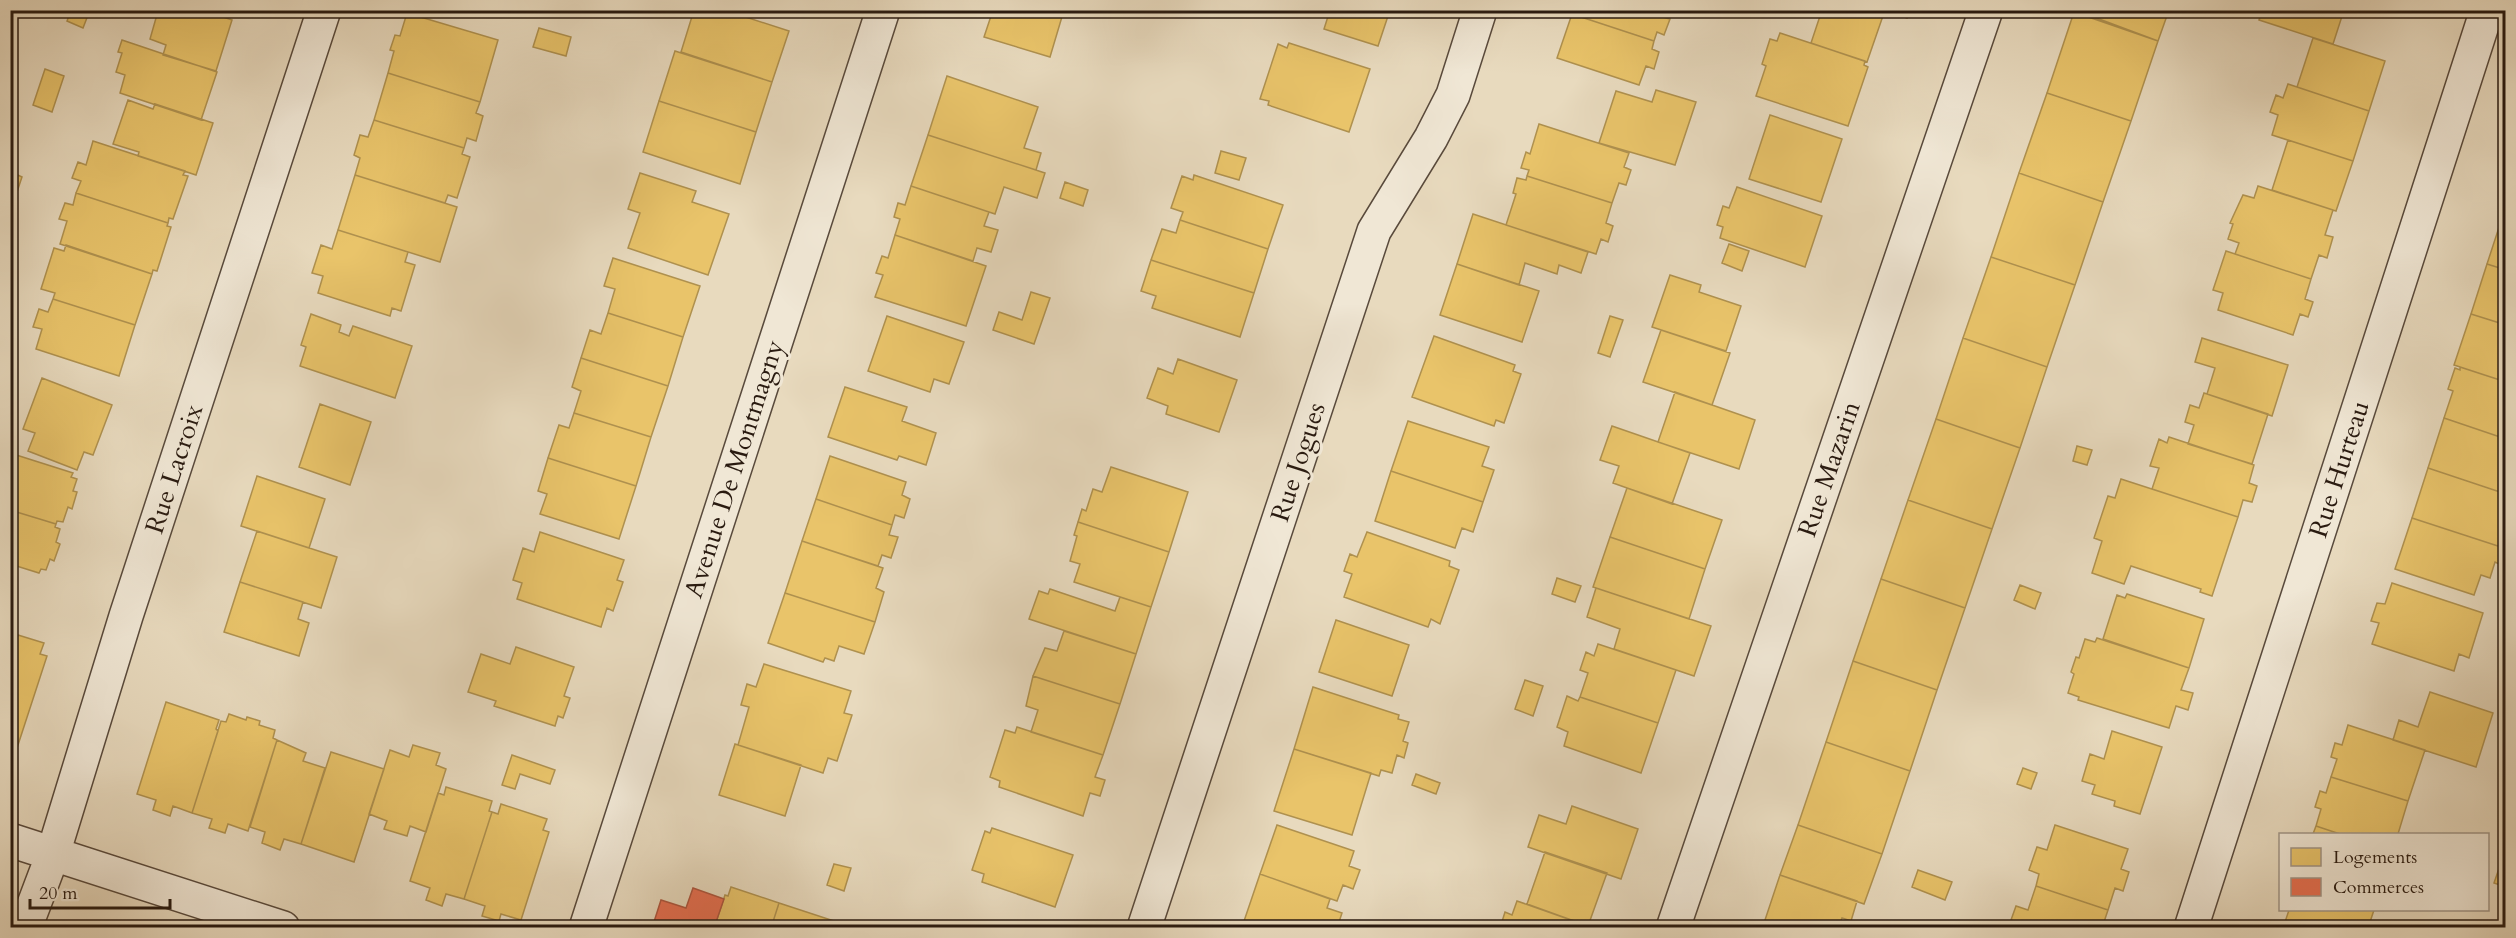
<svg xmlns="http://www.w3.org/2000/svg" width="2516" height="938" viewBox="0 0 2516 938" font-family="Cardo,serif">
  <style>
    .homes { fill: #e9c46a; stroke: #af914f; stroke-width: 1.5 }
    .shops { fill: #e76f51; stroke: #ae563e; stroke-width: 1.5 }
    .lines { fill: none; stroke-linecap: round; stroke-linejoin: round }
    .minor-casing { stroke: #594a3c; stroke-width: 36 }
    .minor { stroke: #f0e7d5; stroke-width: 33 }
    .labels { text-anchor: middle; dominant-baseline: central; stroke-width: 6; stroke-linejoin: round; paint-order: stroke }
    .street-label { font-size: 26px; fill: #291a10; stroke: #f0e7d5 }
  </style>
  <rect width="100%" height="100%" fill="#e8dabe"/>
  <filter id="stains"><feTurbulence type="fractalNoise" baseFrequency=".00333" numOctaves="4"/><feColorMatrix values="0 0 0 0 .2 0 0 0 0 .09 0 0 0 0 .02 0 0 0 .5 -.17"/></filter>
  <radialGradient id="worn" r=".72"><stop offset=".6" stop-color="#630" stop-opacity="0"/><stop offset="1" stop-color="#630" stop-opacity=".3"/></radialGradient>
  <path class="homes" d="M 71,10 L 90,10 L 83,28 L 67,21 Z
    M 178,10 L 203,10 L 232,20 L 216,71 L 163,55 L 166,45 L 150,39 L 158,11 L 176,17 Z
    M 694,10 L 724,10 L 789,31 L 772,82 L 681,52 Z
    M 993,10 L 1064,10 L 1050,57 L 984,37 Z
    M 1330,10 L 1390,10 L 1378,46 L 1324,29 Z
    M 1574,10 L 1664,10 L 1662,17 L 1670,19 L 1664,35 L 1657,32 L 1654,41 L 1572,14 Z
    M 1822,10 L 1885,10 L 1867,62 L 1811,43 Z
    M 1885,10 L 1914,10 L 1912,15 L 1908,14 L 1907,18 Z
    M 2075,10 L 2169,10 L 2158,41 Z
    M 2262,10 L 2344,10 L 2333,44 L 2259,20 Z
    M 2074,12 L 2158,41 L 2131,121 L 2047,93 Z
    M 407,13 L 498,40 L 480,102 L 388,73 L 394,51 L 390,50 L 395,35 L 400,36 Z
    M 1572,14 L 1654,41 L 1652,49 L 1659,52 L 1654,69 L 1646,66 L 1639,85 L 1557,58 Z
    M 539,28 L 571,37 L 566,56 L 533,47 Z
    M 1780,33 L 1865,61 L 1864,65 L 1868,67 L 1848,126 L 1756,96 L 1766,66 L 1762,64 L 1770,39 L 1777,41 Z
    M 2313,38 L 2385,61 L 2369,111 L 2297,87 Z
    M 10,40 L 17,43 L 10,61 Z
    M 122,40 L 217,72 L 201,120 L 120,93 L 125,75 L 116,72 L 122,53 L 118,52 Z
    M 1289,43 L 1370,69 L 1349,132 L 1268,105 L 1269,101 L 1260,99 L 1278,44 L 1287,48 Z
    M 675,51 L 772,82 L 756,132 L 659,101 Z
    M 45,69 L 64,76 L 52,112 L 33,105 Z
    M 388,73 L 480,102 L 476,113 L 483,116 L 476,141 L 467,138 L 464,148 L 374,120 Z
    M 947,76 L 1038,107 L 1024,148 L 1041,153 L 1036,170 L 928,135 Z
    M 2288,84 L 2369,111 L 2353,161 L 2272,135 L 2278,115 L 2270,112 L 2276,95 L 2283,98 Z
    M 1656,90 L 1696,102 L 1675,165 L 1599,143 L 1616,91 L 1652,102 Z
    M 2047,93 L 2131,121 L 2103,202 L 2019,173 Z
    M 128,100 L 153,109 L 155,104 L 213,123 L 196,175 L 138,156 L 139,152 L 113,144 Z
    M 659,101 L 756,132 L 740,184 L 643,152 Z
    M 1770,115 L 1842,139 L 1821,202 L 1749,179 Z
    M 374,120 L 464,148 L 462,154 L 470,157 L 457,198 L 448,195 L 445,203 L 355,175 L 360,158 L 354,155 L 360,135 L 368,137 Z
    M 1539,124 L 1629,153 L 1624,167 L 1631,170 L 1626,185 L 1619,183 L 1612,203 L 1527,176 L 1529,170 L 1521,168 L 1526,152 L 1530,154 Z
    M 928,135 L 1045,173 L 1037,198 L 1004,187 L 995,214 L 911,186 Z
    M 2288,140 L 2353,161 L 2336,211 L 2272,190 Z
    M 93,141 L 185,171 L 183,175 L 188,176 L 173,219 L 169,218 L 168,223 L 76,193 L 81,181 L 72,178 L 78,162 L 86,165 Z
    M 1221,151 L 1246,158 L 1239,180 L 1215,173 Z
    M 11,172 L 22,177 L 16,195 L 10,192 Z
    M 640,173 L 696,191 L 692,202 L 729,214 L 708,275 L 628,248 L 640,213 L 628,209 Z
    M 2019,173 L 2103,202 L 2075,285 L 1991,257 Z
    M 355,175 L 457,207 L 440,262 L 338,230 Z
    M 1194,175 L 1283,205 L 1268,249 L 1180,220 L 1183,212 L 1171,208 L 1182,176 L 1193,180 Z
    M 1527,176 L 1612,203 L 1606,223 L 1613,226 L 1608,242 L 1601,239 L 1596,254 L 1506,225 L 1516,194 L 1513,193 L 1517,178 L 1526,180 Z
    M 1065,182 L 1088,190 L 1083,206 L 1060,198 Z
    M 911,186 L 989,212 L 984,226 L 998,230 L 991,252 L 977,248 L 973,261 L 895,235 L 900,219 L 894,217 L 898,203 L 905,205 Z
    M 2258,186 L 2333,210 L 2325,235 L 2333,237 L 2327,258 L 2319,255 L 2311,279 L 2235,254 L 2239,243 L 2228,239 L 2233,224 L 2230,223 L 2243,195 L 2254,198 Z
    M 1737,187 L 1822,216 L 1805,267 L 1720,238 L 1723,227 L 1717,225 L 1723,206 L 1729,208 Z
    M 76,193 L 168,223 L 167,226 L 171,227 L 157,271 L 153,270 L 152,274 L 60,244 L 67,221 L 59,219 L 65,203 L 73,205 Z
    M 2504,212 L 2506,213 L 2506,270 L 2487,264 Z
    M 1473,214 L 1588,252 L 1581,273 L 1559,265 L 1557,274 L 1525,263 L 1519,285 L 1457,264 Z
    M 1180,220 L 1268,249 L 1254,293 L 1151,260 L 1162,229 L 1176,233 Z
    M 338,230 L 408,252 L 405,262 L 415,265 L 401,311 L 392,308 L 390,316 L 318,293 L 323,276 L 312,273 L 321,245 L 332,249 Z
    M 895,235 L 986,266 L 966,326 L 875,297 L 883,275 L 876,273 L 882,256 L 888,258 Z
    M 1729,244 L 1749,251 L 1742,271 L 1722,263 Z
    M 66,245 L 152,274 L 135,325 L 53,299 L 55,293 L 41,289 L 54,248 L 64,251 Z
    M 2226,251 L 2311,279 L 2305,299 L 2313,302 L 2308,317 L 2300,314 L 2293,335 L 2218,310 L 2223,293 L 2213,290 Z
    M 1991,257 L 2075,285 L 2047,367 L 1963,338 Z
    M 613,258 L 700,286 L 683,337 L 608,313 L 615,289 L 604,286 Z
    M 1151,260 L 1254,293 L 1240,337 L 1152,308 L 1156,296 L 1141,291 Z
    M 1457,264 L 1539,291 L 1522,342 L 1440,315 Z
    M 2487,264 L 2506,270 L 2506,325 L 2471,314 Z
    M 1670,275 L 1701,285 L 1699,292 L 1741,306 L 1726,351 L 1652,327 Z
    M 1031,292 L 1050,298 L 1034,344 L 993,330 L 999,312 L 1022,320 Z
    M 53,299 L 135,325 L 119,376 L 36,349 L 42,329 L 33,327 L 39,309 L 48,312 Z
    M 608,313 L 683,337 L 668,386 L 581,358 L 590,330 L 601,334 Z
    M 311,314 L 341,325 L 339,332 L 349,336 L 353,326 L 412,346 L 395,398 L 300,366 L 306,347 L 301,345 Z
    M 2471,314 L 2506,325 L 2506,382 L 2454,365 Z
    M 887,316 L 964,342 L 949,384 L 934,379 L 930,392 L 868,371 Z
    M 1610,316 L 1623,320 L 1610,357 L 1598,353 Z
    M 1661,330 L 1730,353 L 1712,405 L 1643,382 Z
    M 1434,336 L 1515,365 L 1513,371 L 1521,374 L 1504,423 L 1496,420 L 1494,426 L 1412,397 Z
    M 1963,338 L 2047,367 L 2020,448 L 1936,419 Z
    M 2202,338 L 2288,365 L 2272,416 L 2207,394 L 2215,368 L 2195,362 Z
    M 581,358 L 668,386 L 651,437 L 574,413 L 581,391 L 572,387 Z
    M 1178,359 L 1237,380 L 1219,432 L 1166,414 L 1168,406 L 1147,398 L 1158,368 L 1173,374 Z
    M 2460,367 L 2506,382 L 2506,439 L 2444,418 L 2453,391 L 2448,389 L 2455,368 L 2460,370 Z
    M 42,378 L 112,405 L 93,455 L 84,452 L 77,470 L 28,451 L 35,433 L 23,429 Z
    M 845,387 L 907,407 L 902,421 L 936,433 L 926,465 L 899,456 L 897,460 L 828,437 Z
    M 1675,392 L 1755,420 L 1739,469 L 1658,442 Z
    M 2204,393 L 2268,414 L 2252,464 L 2188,444 L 2194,425 L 2185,422 L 2190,405 L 2199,408 Z
    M 320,404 L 371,422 L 350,485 L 299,467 Z
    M 574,413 L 651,437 L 636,486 L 548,458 L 559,425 L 569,428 Z
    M 2444,418 L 2506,439 L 2506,494 L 2428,468 Z
    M 1936,419 L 2020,448 L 1992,529 L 1908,500 Z
    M 1408,421 L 1489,447 L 1482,466 L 1494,470 L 1483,502 L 1391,471 Z
    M 1612,426 L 1690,453 L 1672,504 L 1613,483 L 1619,466 L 1600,460 Z
    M 2169,437 L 2254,465 L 2249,483 L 2257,486 L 2252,502 L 2243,500 L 2238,517 L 2152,489 L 2159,468 L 2150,466 L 2159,439 L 2167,443 Z
    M 2077,446 L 2092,450 L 2087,465 L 2073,461 Z
    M 10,453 L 73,473 L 71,477 L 77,479 L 73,491 L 77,492 L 72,509 L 68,507 L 63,522 L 57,521 L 56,524 L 10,510 Z
    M 830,456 L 906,482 L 902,495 L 910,499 L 904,518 L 895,515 L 892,525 L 816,499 Z
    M 548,458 L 636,486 L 619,539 L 540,514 L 547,494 L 538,491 Z
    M 1111,467 L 1188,492 L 1169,552 L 1078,522 L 1082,509 L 1086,511 L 1093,489 L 1102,492 Z
    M 2428,468 L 2506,494 L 2504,548 L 2412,518 Z
    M 1391,471 L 1483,502 L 1473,532 L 1462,528 L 1455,548 L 1375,521 Z
    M 257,476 L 325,499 L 309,548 L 241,526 Z
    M 2121,479 L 2238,517 L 2212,596 L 2200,592 L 2201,589 L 2131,566 L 2124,584 L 2092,573 L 2102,541 L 2094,538 L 2108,496 L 2115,498 Z
    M 1627,488 L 1722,520 L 1705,569 L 1610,537 Z
    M 816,499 L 892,525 L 889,535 L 898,537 L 891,558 L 882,555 L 878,566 L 802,541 Z
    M 1908,500 L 1992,529 L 1965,608 L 1881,579 Z
    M 10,510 L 56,524 L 55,527 L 60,529 L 56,542 L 60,544 L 54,561 L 50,559 L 46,570 L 41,569 L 39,573 L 10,564 Z
    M 2412,518 L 2504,548 L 2499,564 L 2495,562 L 2490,578 L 2481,575 L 2474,595 L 2395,569 Z
    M 1078,522 L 1169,552 L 1151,607 L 1074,582 L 1080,564 L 1070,561 L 1077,536 L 1074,535 Z
    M 257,531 L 337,557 L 321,608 L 240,582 Z
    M 540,532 L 624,560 L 617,580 L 623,582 L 613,611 L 607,608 L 601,627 L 517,599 L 522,583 L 513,580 L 523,548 L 534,552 Z
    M 1367,532 L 1450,561 L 1449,566 L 1459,570 L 1440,624 L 1431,619 L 1428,627 L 1344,597 L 1352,574 L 1344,571 L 1350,554 L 1357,557 Z
    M 1610,537 L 1705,569 L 1689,619 L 1593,587 Z
    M 802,541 L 883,568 L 876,588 L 884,592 L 875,622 L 785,593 Z
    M 1557,578 L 1581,586 L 1575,602 L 1552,594 Z
    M 1881,579 L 1965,608 L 1937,690 L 1853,661 Z
    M 240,582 L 303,602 L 298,619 L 309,623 L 299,656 L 224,632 Z
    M 2392,583 L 2483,613 L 2469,658 L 2459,654 L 2454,671 L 2372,644 L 2379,623 L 2371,621 L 2377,603 L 2385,604 Z
    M 2020,585 L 2041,593 L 2035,609 L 2014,600 Z
    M 1596,588 L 1711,626 L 1694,676 L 1614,649 L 1620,629 L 1587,617 Z
    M 1050,589 L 1115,611 L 1120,597 L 1151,607 L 1136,654 L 1029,619 L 1039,591 L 1048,594 Z
    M 785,593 L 875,622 L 864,654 L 839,646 L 834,661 L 825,658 L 823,662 L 768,643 Z
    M 2127,594 L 2204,619 L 2189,668 L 2103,639 L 2117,595 L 2125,598 Z
    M 1336,620 L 1409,645 L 1392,696 L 1319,672 Z
    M 1064,631 L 1136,654 L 1120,704 L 1033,676 L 1045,648 L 1057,651 Z
    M 18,635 L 44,643 L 40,654 L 47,656 L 17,748 L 14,747 L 12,751 L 10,644 L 15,645 Z
    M 2097,638 L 2189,668 L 2181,690 L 2193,693 L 2188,710 L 2176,706 L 2169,728 L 2078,700 L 2079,697 L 2068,693 L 2074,674 L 2071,672 L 2076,657 L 2079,658 L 2085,639 L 2095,642 Z
    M 1598,644 L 1676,670 L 1658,723 L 1580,697 L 1588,673 L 1580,670 L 1586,652 L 1594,656 Z
    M 516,647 L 574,667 L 564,696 L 570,698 L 563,718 L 558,716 L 555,726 L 494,706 L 496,701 L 468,692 L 481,654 L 510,664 Z
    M 1853,661 L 1937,690 L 1910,771 L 1826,742 Z
    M 764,664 L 851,691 L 844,713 L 852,715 L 837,761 L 828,758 L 823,773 L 738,745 L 749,707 L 741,705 L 747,684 L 756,687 Z
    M 1033,676 L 1120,704 L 1103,755 L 1031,732 L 1038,710 L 1026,706 Z
    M 1525,680 L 1543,686 L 1533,716 L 1515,709 Z
    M 1313,687 L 1399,715 L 1398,719 L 1409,722 L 1403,741 L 1408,743 L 1404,758 L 1397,755 L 1392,773 L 1381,770 L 1379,776 L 1294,749 Z
    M 2430,692 L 2493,713 L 2476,767 L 2393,740 L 2399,720 L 2418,727 Z
    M 1567,696 L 1578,701 L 1580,697 L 1658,723 L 1641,773 L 1564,746 L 1568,732 L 1557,727 Z
    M 166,702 L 219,720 L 216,729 L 218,731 L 192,813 L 173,806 L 170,816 L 153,810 L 156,800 L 137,794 Z
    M 229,714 L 246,720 L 247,717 L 260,721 L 259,725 L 275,730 L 273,738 L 277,740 L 248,831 L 228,824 L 225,833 L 209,828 L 212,819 L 192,813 L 221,721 L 226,722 Z
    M 2348,725 L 2425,750 L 2408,801 L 2331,777 L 2337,759 L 2331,757 L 2335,743 L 2342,745 Z
    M 1017,727 L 1103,755 L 1095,777 L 1105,780 L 1100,796 L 1090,793 L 1083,816 L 999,787 L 1000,781 L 990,777 L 1005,730 L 1015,733 Z
    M 2112,731 L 2162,747 L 2140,814 L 2114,806 L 2115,801 L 2092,794 L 2095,785 L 2082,781 L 2090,754 L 2104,759 Z
    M 277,740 L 306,753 L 303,761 L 325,768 L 301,844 L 284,839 L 280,850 L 262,843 L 265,832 L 250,827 Z
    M 1826,742 L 1910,771 L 1882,854 L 1798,825 Z
    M 735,744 L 801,765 L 785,816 L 719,795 Z
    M 413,745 L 440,753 L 436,765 L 446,769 L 426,832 L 410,826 L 407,836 L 384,829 L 387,821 L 369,814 L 390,750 L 409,757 Z
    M 1294,749 L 1371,773 L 1352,835 L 1274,811 Z
    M 331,752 L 384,769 L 354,862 L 301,844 Z
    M 512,755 L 555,770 L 550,784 L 520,774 L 515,789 L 502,785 Z
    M 2023,768 L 2037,773 L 2031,789 L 2017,784 Z
    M 1416,774 L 1440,783 L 1436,794 L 1412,785 Z
    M 2331,777 L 2408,801 L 2398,834 L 2340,834 L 2316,826 L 2321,809 L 2315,807 L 2320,791 L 2326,793 Z
    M 446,787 L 492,801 L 489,811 L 492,812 L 464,899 L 446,894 L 442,906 L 426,900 L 430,888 L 410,881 L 438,793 L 444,795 Z
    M 501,804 L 547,819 L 543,830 L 549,832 L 521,920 L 501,914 L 499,921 L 482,916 L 485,906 L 464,899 L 492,812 L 498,814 Z
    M 1572,806 L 1638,829 L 1621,879 L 1528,847 L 1539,815 L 1566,824 Z
    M 1277,825 L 1354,851 L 1349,866 L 1360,870 L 1353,889 L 1343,885 L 1337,901 L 1260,874 Z
    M 1798,825 L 1882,854 L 1864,904 L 1780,875 Z
    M 2055,825 L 2128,849 L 2121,869 L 2129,872 L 2123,891 L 2115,888 L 2108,910 L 2036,886 L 2039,874 L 2029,870 L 2037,847 L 2047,850 Z
    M 2316,826 L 2340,834 L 2313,834 Z
    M 992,828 L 1073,855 L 1055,907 L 982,882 L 984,874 L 972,870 L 985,831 L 990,833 Z
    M 2506,848 L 2506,887 L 2494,883 Z
    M 1545,852 L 1607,873 L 1588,926 L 1527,904 Z
    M 834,864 L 851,868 L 844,891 L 827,885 Z
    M 1918,870 L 1952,882 L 1945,900 L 1912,887 Z
    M 1260,874 L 1330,899 L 1327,908 L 1342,913 L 1337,928 L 1242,927 Z
    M 1780,875 L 1857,901 L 1851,921 L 1842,918 L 1838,928 L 1769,928 L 1763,926 Z
    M 2036,886 L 2108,910 L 2102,928 L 2022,928 L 2023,924 L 2011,920 L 2016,906 L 2028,910 Z
    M 731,887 L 779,903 L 771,928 L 714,928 L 725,895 L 728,896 Z
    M 1517,901 L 1588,926 L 1588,928 L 1500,928 L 1505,912 L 1512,915 Z
    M 779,903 L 834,921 L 832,928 L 771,928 Z
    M 2289,910 L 2374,910 L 2368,928 L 2283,928 Z"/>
  <path class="shops" d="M 693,888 L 724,899 L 714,928 L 652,928 L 661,900 L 686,908 Z"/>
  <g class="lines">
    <g class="minor-casing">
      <path id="minor" d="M 10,840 L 283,928
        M 25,928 L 53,854 L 126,616 L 324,10
        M 586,928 L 883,10
        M 1144,928 L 1374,231 L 1431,138 L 1453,95 L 1480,10
        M 1673,928 L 1986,10
        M 2191,928 L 2487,10"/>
    </g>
    <use href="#minor" class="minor"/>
  </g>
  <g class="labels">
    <g class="street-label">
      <text transform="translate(1298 462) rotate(-72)">Rue Jogues</text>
      <text transform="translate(174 469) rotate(-72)">Rue Lacroix</text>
      <text transform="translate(734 469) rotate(-72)">Avenue De Montmagny</text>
      <text transform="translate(1829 469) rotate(-71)">Rue Mazarin</text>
      <text transform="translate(2339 469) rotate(-72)">Rue Hurteau</text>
    </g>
  </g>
  <rect width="2516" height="938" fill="none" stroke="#e8dabe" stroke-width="36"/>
  <rect x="12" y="12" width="2492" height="914" fill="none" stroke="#291a10" stroke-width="3"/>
  <rect x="18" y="18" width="2480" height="902" fill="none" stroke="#291a10" stroke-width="1.5"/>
  <rect x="2279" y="833" width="210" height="78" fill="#f0e7d5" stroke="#a09586" stroke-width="1.5"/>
  <rect x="2291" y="848" width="30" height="18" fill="#e9c46a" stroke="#a09586" stroke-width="1.5"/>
  <text x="2333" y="863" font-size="18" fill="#291a10">Logements</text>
  <rect x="2291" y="878" width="30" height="18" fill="#e76f51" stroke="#a09586" stroke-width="1.5"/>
  <text x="2333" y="893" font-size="18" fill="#291a10">Commerces</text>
  <path d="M30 899v9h140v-9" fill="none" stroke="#291a10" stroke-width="3"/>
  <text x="39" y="899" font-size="18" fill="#291a10" stroke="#f0e7d5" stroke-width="4.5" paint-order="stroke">20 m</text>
  <rect width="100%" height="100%" filter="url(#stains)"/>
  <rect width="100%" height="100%" fill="url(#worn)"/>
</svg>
